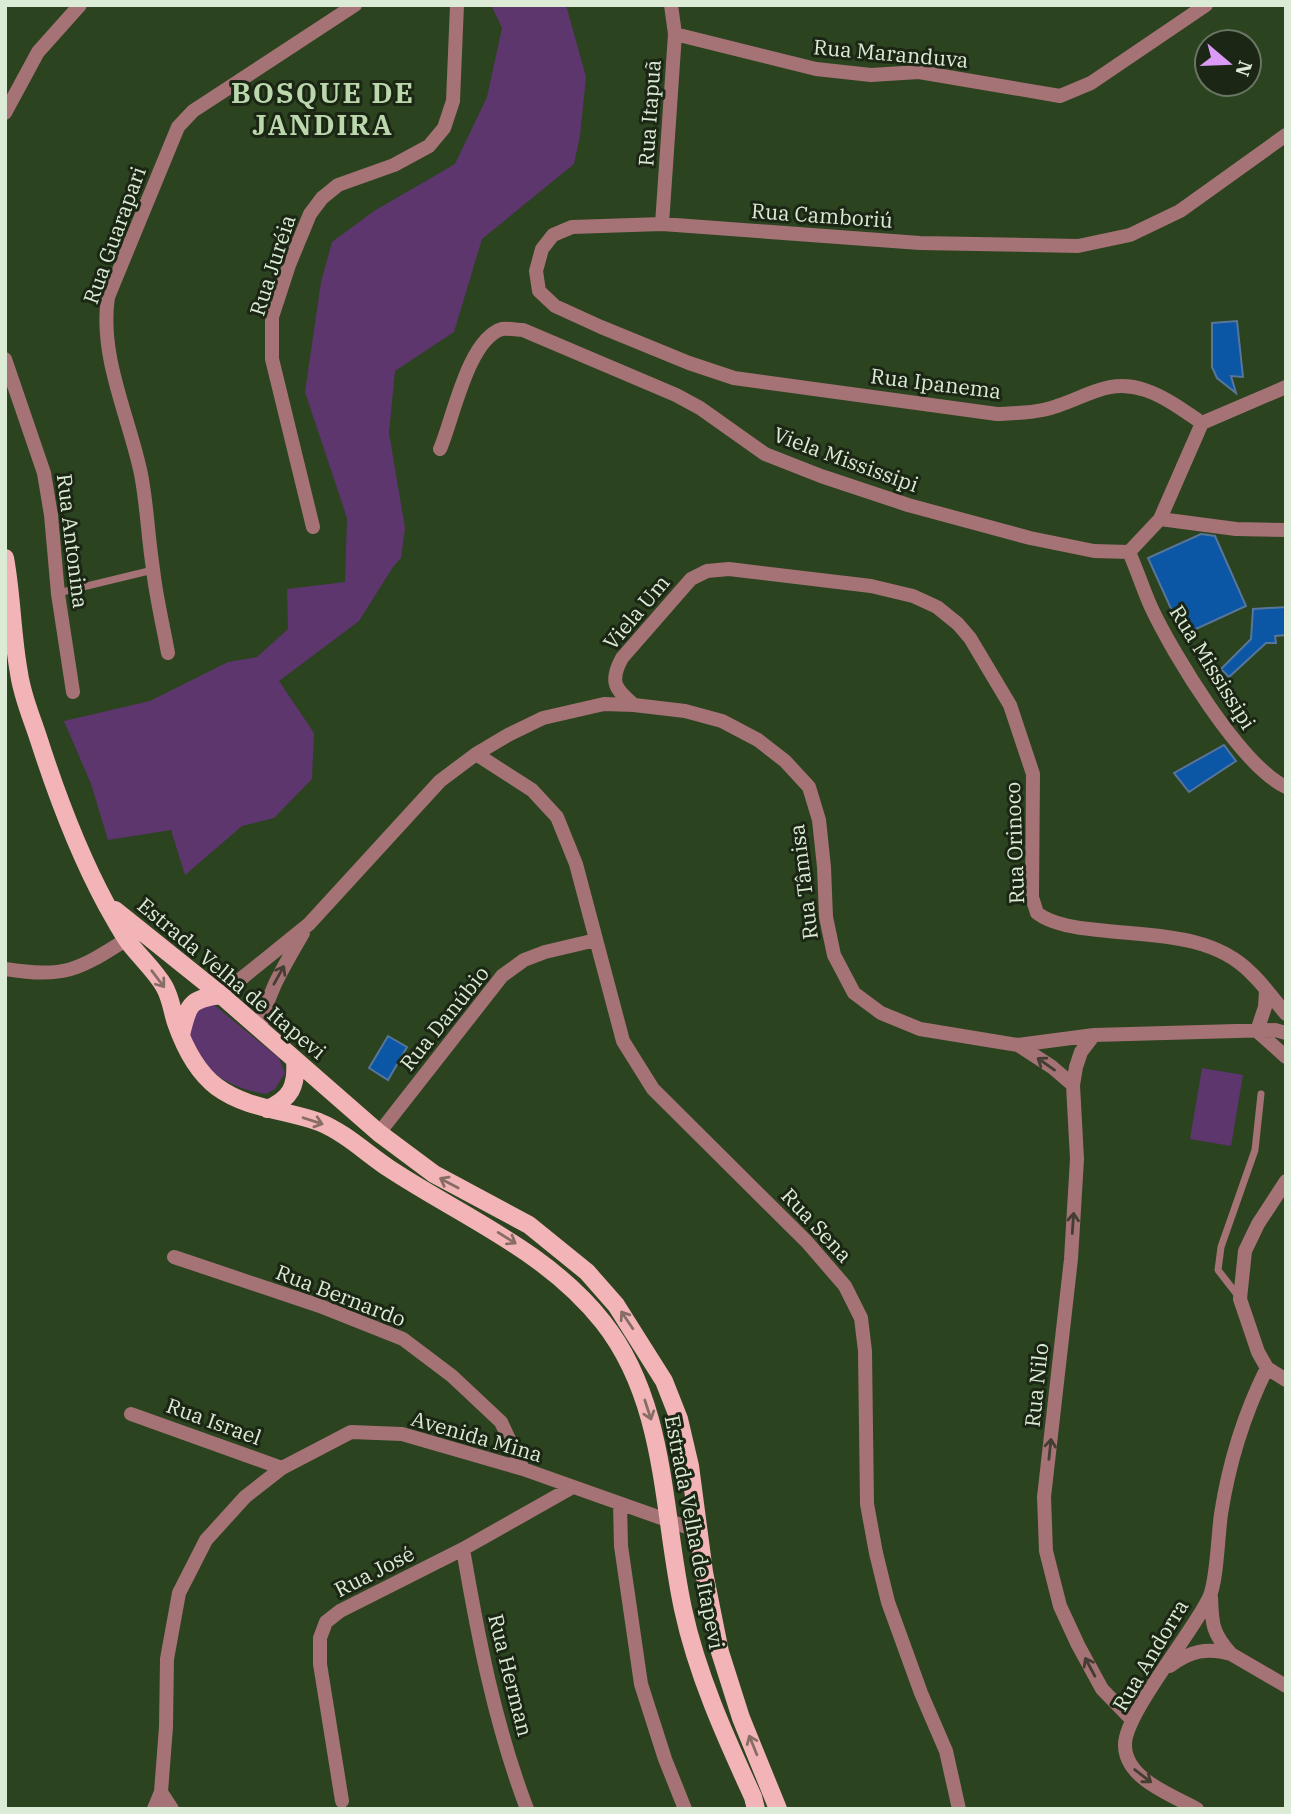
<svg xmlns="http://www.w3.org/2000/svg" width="1291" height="1814" viewBox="0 0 1291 1814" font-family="'IBM Plex Serif',serif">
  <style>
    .green { fill: #5d366e }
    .building { fill: #0b56a5; stroke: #58759a; stroke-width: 2 }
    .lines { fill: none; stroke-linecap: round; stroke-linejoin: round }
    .service { stroke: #a57275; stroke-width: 7 }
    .minor { stroke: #a57275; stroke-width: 14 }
    .tertiary { stroke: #a57275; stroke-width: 14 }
    .primary { stroke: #f3b4b8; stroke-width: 18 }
    .oneway { stroke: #443d32 }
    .oneway2 { stroke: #876d66 }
    .labels { text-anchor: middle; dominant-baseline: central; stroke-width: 6; stroke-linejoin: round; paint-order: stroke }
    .street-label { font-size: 21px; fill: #dcebd5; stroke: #1b2615 }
    .district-label { font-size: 28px; font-weight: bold; letter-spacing: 2px; fill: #bbd8ad; stroke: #1b2615 }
  </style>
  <rect width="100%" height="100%" fill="#2b431e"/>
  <path class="green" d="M 491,5 L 566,5 L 586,77 L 580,136 L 574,164 L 482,239 L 454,332 L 395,371 L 389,433 L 405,528 L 401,558 L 393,567 L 359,621 L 279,681 L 314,733 L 312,779 L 274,818 L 242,826 L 185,875 L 171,830 L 108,840 L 91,784 L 64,721 L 150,701 L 228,662 L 257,657 L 288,629 L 287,589 L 345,582 L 347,518 L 305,392 L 321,282 L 332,242 L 374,211 L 455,164 L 487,97 L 502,28 Z
    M 213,1004 L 279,1058 L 285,1073 L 275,1089 L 266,1094 C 240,1090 214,1079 199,1056 C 194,1049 191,1038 188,1030 L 199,1006 Z
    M 1202,1068 L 1243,1075 L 1231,1146 L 1190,1139 Z"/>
  <path class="building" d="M 1237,321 L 1243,377 L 1231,376 L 1236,393 L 1217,378 L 1212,367 L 1212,323 Z
    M 1201,534 L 1215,536 L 1246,606 L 1183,635 L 1148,558 Z
    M 1286,607 L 1286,635 L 1275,636 L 1276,643 L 1266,643 L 1229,677 L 1221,669 L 1251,639 L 1253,609 Z
    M 1224,745 L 1236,761 L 1189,792 L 1174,773 Z
    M 388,1036 L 407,1047 L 388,1080 L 369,1068 Z"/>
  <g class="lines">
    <path class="service" d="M 58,593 L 153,570
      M 1239,1297 L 1218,1270 L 1221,1247 L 1255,1150 L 1261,1094"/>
    <path class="minor" d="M 675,34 L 816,69 L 871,75 L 919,72 L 1060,96 L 1091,83 L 1206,5
      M 1286,135 L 1180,211 L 1130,235 L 1078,246 L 920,243 L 662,224 L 572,227 L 553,235 L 542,249 L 536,271 L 539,291 L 555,306 L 601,327 L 689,363 L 734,378 L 997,414 C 1017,413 1038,413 1057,406 C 1088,396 1110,378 1145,390 C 1166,397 1184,411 1202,423 L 1286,387
      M 662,224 L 675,34 L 671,5
      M 5,359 L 44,473 L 51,515 L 58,594 L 73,692
      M 440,449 C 453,419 468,339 502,329 C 508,328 517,330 523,330 L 676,395 L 700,408 L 765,454 L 821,476 L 908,505 L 1030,538 L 1094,551 L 1129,552
      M 1160,519 L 1236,529 L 1286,530
      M 313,527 L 272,359 L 272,317 L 289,265 L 310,214 L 322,198 L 338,185 L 394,165 L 429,146 L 444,128 L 453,101 L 457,5
      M 1129,552 C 1137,570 1143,589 1151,607 C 1173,654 1240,765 1286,787
      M 1129,552 L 1160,519 L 1202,423
      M 168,653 C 163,625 156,597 153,569 C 148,537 147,505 141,474 C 129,416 99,357 108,297 L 178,127 L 193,111 L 355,5
      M 634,705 C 615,689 609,682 622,658 L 691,579 L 707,571 L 729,569 L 871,586 L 913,596 L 937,607 L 958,624 L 970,638 L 1010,705 L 1033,774 L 1032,897 L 1037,913 C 1053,925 1078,928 1098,930 C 1149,936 1213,933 1251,973 C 1264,985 1274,1000 1286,1014
      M 476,754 L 532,790 L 557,817 L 576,864 L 623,1041 L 653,1089 L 807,1242 L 845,1286 L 861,1318 L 865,1351 L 867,1504 L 876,1553 L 888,1602 L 921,1693 L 946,1751 L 959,1809
      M 5,969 C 65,978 77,971 127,939
      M 221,995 L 309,924 L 440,781 L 476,754 L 508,735 L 543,718 L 604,704 L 634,705 L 685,711 L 722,721 L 758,740 L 785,761 L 809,787 L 819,820 L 824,867 L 826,917 L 834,955 L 854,993 L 881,1013 L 920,1029 L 1018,1045 L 1094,1035 L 1275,1030 L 1286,1033
      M 260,1030 C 266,994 285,965 303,933
      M 1257,1031 L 1265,1007 L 1266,991
      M 1257,1031 L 1286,1057
      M 1094,1035 L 1081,1052 L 1076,1067 L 1073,1085 L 1077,1159 L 1071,1259 L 1044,1497 L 1046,1551 L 1060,1606 L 1078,1645 L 1102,1689 L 1132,1720
      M 1018,1045 L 1052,1067 L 1073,1085
      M 379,1133 L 502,976 L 524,960 L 545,952 L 596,940
      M 1286,1181 L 1258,1224 L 1245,1251 L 1240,1299 L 1258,1352 L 1267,1368 L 1286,1380
      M 174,1257 L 320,1306 L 403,1339 L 452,1376 L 501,1422 L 523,1469
      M 131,1414 L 282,1468
      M 620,1504 L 621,1546 L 641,1684 L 665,1759 L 685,1809
      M 463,1549 C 478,1637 495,1725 527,1809
      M 1211,1597 C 1212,1624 1212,1633 1231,1654 L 1286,1686
      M 1170,1666 C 1190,1651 1207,1647 1231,1654
      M 342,1801 L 320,1664 L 320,1638 L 326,1622 L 340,1611 L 463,1549 L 571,1488
      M 154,1809 L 161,1792
      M 172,1809 L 161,1792 L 166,1727 L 167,1659 L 179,1593 L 206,1540 L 245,1497 L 282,1468 L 351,1432 L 402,1434 L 523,1469 L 698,1531
      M 1197,1809 C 1172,1795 1125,1779 1125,1745 C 1124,1715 1193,1632 1209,1598 C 1217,1582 1218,1534 1221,1514 C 1229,1463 1244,1414 1267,1368"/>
    <path class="tertiary" d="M 5,113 L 38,52 L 80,5"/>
    <path class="primary" d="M 5,558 C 12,596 12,635 19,673 C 22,696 32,718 39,740 C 57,796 78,852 106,904 C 114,918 121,932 130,944 C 141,958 155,971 164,986 C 171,998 172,1011 176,1023 C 184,1046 197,1072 217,1087 C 247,1109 286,1110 319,1122 C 346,1133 367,1154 390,1169 C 463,1217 547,1251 603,1322 C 667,1403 662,1512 683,1609 C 697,1674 725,1736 753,1797 L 756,1809
      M 115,910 L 221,995 L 379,1133 L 434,1174 L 529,1225 L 587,1272 L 616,1305 L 664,1381 L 679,1419 L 690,1466 L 704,1572 L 720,1652 L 741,1718 L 778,1809
      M 181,1035 C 188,1005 189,999 221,995
      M 267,1109 C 291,1099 297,1086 295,1060"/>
  </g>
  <defs><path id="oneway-shaft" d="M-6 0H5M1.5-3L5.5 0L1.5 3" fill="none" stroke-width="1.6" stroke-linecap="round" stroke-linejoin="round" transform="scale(1.75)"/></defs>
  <g class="oneway">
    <use href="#oneway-shaft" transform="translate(279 975) rotate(-61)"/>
    <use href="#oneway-shaft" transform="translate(1046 1064) rotate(-145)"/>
    <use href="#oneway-shaft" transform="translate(1073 1223) rotate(-86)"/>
    <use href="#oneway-shaft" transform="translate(1050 1449) rotate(-84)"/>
    <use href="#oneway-shaft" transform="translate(1090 1667) rotate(-118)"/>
    <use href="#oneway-shaft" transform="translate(1143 1776) rotate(38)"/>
  </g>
  <g class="oneway2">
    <use href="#oneway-shaft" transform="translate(158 979) rotate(53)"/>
    <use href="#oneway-shaft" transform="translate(313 1121) rotate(18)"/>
    <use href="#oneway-shaft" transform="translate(449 1183) rotate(-152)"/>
    <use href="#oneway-shaft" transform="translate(507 1238) rotate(32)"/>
    <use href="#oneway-shaft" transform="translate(627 1320) rotate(-124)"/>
    <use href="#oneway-shaft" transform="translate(648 1410) rotate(72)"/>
    <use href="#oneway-shaft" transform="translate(753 1745) rotate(-112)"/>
  </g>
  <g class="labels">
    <g class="street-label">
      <text transform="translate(891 53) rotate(5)">Rua Maranduva</text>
      <text transform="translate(649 113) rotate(-86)">Rua Itapuã</text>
      <text transform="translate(822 215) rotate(4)">Rua Camboriú</text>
      <text transform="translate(114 235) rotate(-70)">Rua Guarapari</text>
      <text transform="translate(272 265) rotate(-72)">Rua Juréia</text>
      <text transform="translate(936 383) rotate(7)">Rua Ipanema</text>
      <text transform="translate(846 459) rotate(20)">Viela Mississipi</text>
      <text transform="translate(73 541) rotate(83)">Rua Antonina</text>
      <text transform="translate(636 612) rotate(-50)">Viela Um</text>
      <text transform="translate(1213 667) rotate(58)">Rua Mississipi</text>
      <text transform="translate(1014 843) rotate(-92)">Rua Orinoco</text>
      <text transform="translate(803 882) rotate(-97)">Rua Tâmisa</text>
      <text transform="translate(232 978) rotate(40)">Estrada Velha de Itapevi</text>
      <text transform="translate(444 1018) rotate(-51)">Rua Danúbio</text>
      <text transform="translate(817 1225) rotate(47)">Rua Sena</text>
      <text transform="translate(341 1295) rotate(21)">Rua Bernardo</text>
      <text transform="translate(1036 1385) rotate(-84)">Rua Nilo</text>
      <text transform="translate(214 1421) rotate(20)">Rua Israel</text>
      <text transform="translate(477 1436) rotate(16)">Avenida Mina</text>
      <text transform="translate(695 1532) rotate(79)">Estrada Velha de Itapevi</text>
      <text transform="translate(374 1571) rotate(-27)">Rua José</text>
      <text transform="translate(1150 1655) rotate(-59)">Rua Andorra</text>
      <text transform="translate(511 1675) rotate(76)">Rua Herman</text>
    </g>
    <g class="district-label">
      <text x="323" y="92">BOSQUE DE<tspan x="323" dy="32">JANDIRA</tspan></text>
    </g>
  </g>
  <rect width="1291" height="1814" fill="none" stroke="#dcebd5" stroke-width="14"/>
  <g transform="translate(1228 63) rotate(109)"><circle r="33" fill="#1b2615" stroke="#687562" stroke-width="2"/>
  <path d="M0-5L12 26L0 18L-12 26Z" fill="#da9af6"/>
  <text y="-10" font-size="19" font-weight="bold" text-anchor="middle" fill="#dcebd5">N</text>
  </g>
</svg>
